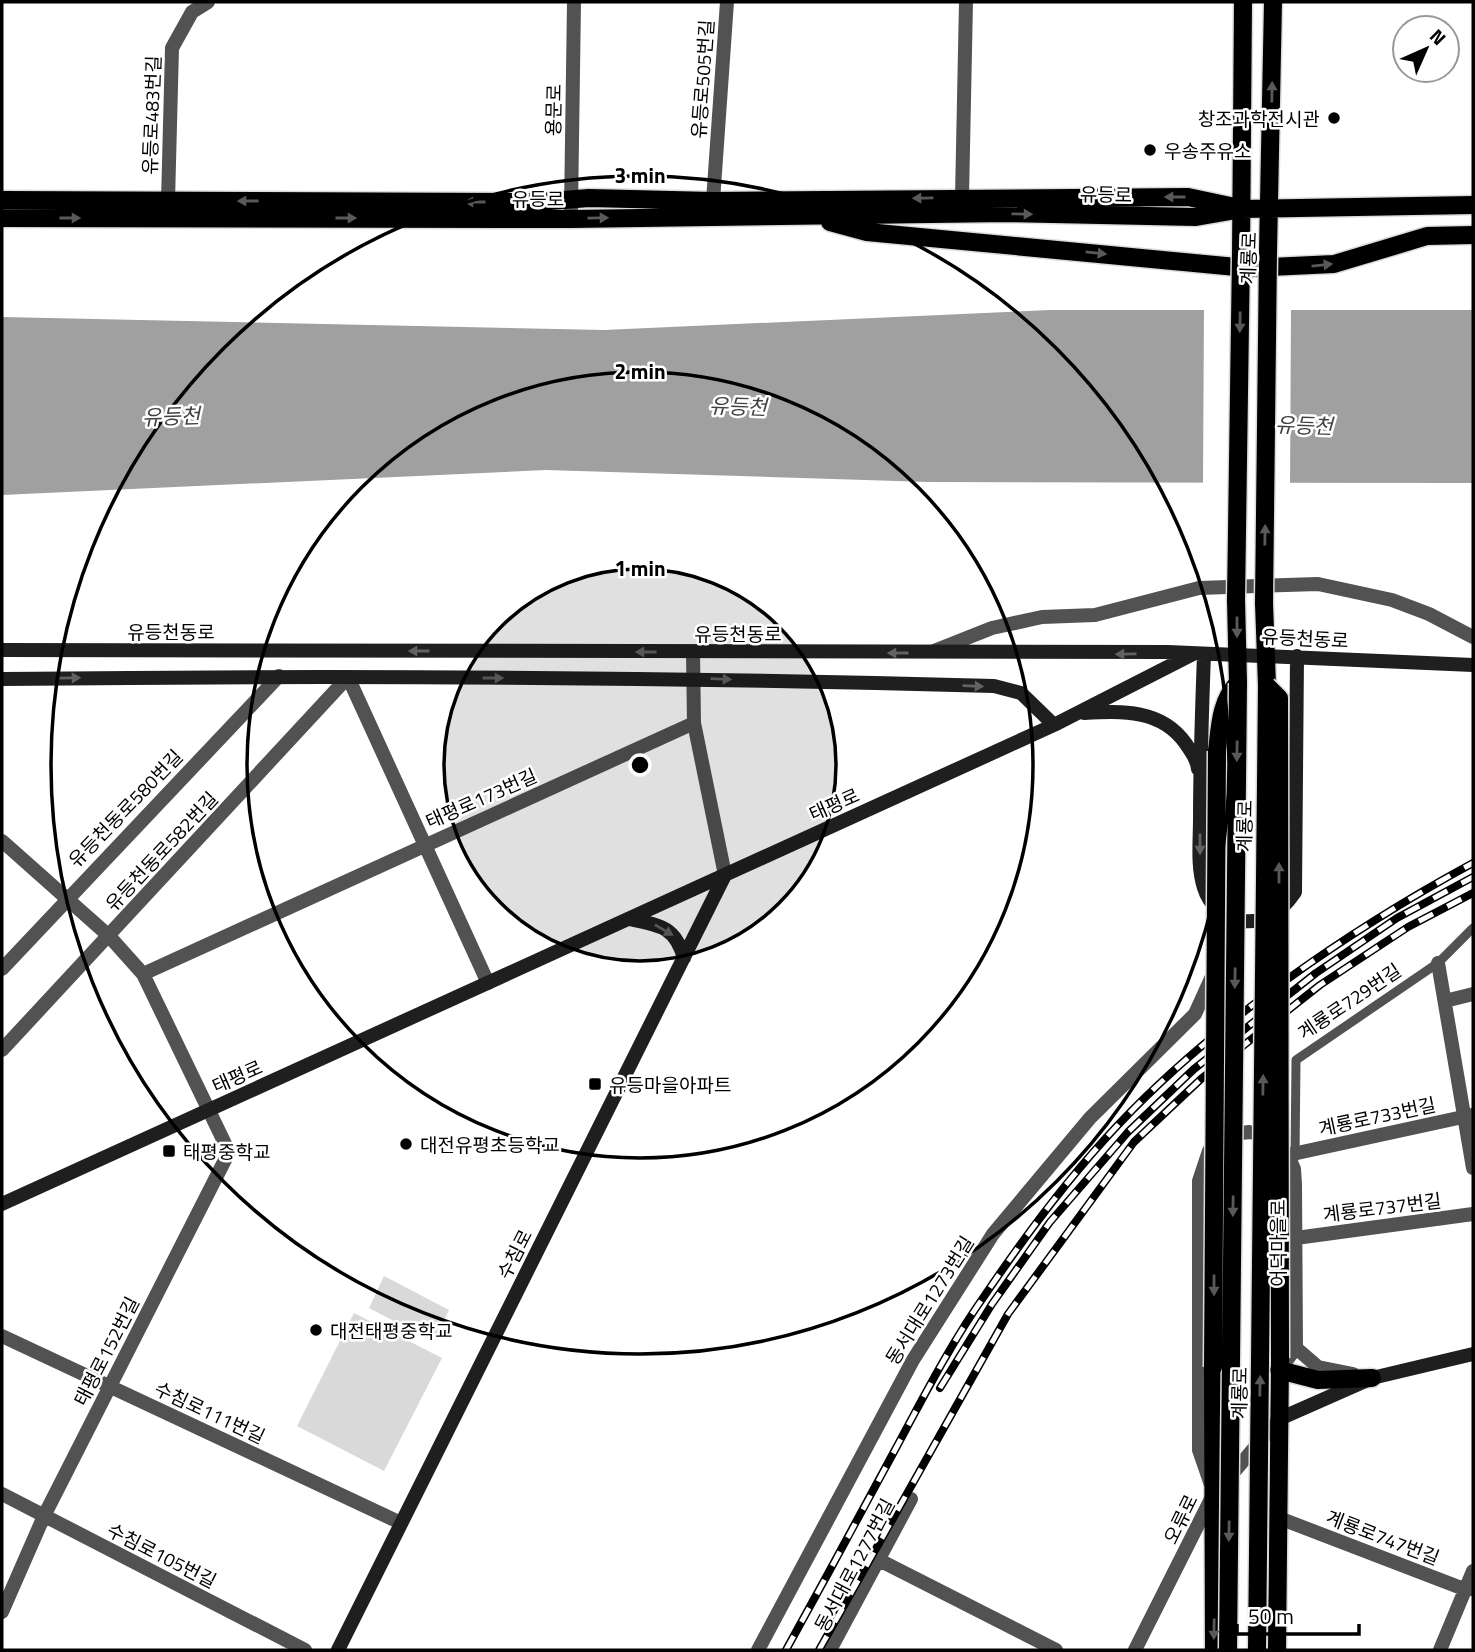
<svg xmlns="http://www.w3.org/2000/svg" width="1475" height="1652" viewBox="0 0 1475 1652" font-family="'Titillium Web','Noto Sans KR',sans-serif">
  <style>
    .green { fill: #d9d9d9 }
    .water { fill: #a0a0a0 }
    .pier { fill: #fff }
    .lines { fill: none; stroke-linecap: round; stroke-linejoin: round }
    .primary-casing { stroke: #dbdbdb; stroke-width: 21 }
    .service { stroke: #525252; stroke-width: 9 }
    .minor { stroke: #525252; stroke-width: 14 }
    .tertiary { stroke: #525252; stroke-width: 14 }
    .secondary { stroke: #1f1f1f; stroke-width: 14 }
    .primary { stroke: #000; stroke-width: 18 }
    .rail-casing { stroke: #000; stroke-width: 8 }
    .rail { stroke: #fff; stroke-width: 5; stroke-dasharray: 16; stroke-linecap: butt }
    .primary-bridge-casing { stroke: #dbdbdb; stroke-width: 21; stroke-linecap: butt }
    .primary-bridge { stroke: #000; stroke-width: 18 }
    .oneway { fill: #595959 }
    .oneway2 { fill: #626262 }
    .ring { fill: none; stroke: #000; stroke-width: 3.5 }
    .poi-dot { fill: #000; stroke: #fff; stroke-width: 2.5 }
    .labels { text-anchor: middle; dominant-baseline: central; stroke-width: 5; stroke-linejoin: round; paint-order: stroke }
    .street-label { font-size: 19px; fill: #000; stroke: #fff }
    .poi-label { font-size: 19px; fill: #000; stroke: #fff; text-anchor: start }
    .water-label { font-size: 21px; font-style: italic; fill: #414141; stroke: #fff }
    .centre { fill: #000; stroke: #fff; stroke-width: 3.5 }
    .ring-label { font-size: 21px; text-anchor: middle; font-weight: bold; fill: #000; stroke: #fff; stroke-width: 5; stroke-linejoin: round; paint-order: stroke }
  </style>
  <rect width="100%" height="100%" fill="#fff"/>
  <path class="green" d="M 384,1276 L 449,1310 L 434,1342 L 369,1308 Z
    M 354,1313 L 442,1358 L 384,1471 L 297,1426 Z"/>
  <path class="water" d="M 1050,310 L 1473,310 L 1473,483 L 928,482 L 546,470 L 2,495 L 2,317 L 604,330 Z"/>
  <path class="pier" d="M 1204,306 L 1291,306 L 1290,486 L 1203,486 Z"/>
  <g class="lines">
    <g class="primary-casing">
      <path id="primary" d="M 2,200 L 538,202 L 589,198 L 713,201 L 1188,197 L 1235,207
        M 2,218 L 571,219 L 1007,213 L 1196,217 L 1242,209 L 1473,205
        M 830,222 L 867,232 L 1247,268 L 1334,264 L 1427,236 L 1473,235
        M 1268,251 L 1273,2
        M 1241,254 L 1243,2
        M 1264,603 L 1267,686
        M 1217,751 C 1220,727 1220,702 1238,683 L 1236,600
        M 1213,1367 L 1214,1650
        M 1279,1370 L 1318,1380 L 1372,1378
        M 1277,1650 L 1280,1358"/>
    </g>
    <path class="service" d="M 1295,1157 L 1296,1060 L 1438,963 L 1473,928"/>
    <path class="minor" d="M 962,197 L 966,2
      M 168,201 L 172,48 L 192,12 L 208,2
      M 713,201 L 727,2
      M 934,651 L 992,628 L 1042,617 L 1095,615 L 1199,588 L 1318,584 L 1392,600 L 1429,614 L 1473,637
      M 693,652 L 694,723 L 725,875
      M 2,841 L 109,936 L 143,974 L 229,1152 L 44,1516 L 2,1612
      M 1438,963 L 1473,1168
      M 2,969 L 279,676
      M 143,974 L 694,723
      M 1445,1001 L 1473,994
      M 2,1050 L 348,677 L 488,983
      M 1288,1155 L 1472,1115
      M 1296,1238 L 1473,1214
      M 2,1336 L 401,1523
      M 1296,1348 L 1318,1367 L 1353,1374
      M 1210,1482 L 1199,1450 L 1199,1181 L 1209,1151 L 1220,1141 L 1234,1134 L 1249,1132 L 1264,1135 L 1278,1143 L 1288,1155 L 1294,1169 L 1295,1185 L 1296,1348 L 1279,1370
      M 2,1494 L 305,1650
      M 1279,1518 L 1464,1589 L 1473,1589
      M 879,1560 L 1056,1650
      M 758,1650 L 913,1360 L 993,1234 L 1090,1118 L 1195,1014 L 1234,928
      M 830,1650 L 911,1499
      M 1440,1650 L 1473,1571"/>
    <path class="tertiary" d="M 571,210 L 574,2
      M 1227,1480 L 1279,1419
      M 1135,1650 L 1213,1495"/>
    <path class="secondary" d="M 2,650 L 1168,652 L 1473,665
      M 1204,654 C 1202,709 1200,764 1200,819 C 1200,842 1197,866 1204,888 C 1209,905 1225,919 1243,921 C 1267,923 1282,911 1295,892 L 1297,656
      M 2,679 C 333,675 663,677 994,686 L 1021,693 L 1054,725
      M 1084,713 C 1122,711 1162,709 1186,744 C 1191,752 1197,758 1198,769
      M 629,919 C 659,925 675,926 684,958
      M 2,1204 L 1054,725 L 1193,654
      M 1279,1419 L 1372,1378 L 1473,1354
      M 338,1650 L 725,875"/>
    <use href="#primary" class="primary"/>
    <g class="rail-casing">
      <path id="rail" d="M 940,1388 L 992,1304 L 1050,1222 L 1128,1132 L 1194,1069 L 1316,973 L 1397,918 L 1473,877
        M 786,1650 C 823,1583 860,1515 896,1448 C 924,1396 951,1343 985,1295 C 1025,1236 1068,1178 1117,1126 C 1215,1022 1348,931 1473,863
        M 819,1650 L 1008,1314 L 1134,1142 L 1201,1079 L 1320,985 L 1408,927 L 1473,893"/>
    </g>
    <use href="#rail" class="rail"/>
    <g class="primary-bridge-casing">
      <path id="primary-bridge" d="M 1236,600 L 1241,254
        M 1264,603 L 1268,251
        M 1267,686 L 1279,698 L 1280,1358
        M 1213,1367 L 1217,751
        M 1228,1650 L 1238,683
        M 1257,1650 L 1267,686"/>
    </g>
    <use href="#primary-bridge" class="primary-bridge"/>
  </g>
  <defs><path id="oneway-solid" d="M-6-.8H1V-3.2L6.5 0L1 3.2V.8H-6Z" transform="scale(1.75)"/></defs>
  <g class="oneway">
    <use href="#oneway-solid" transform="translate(1272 92) rotate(-89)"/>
    <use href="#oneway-solid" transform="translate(1175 197) rotate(180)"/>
    <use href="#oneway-solid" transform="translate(923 198) rotate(179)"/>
    <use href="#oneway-solid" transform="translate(248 201) rotate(-180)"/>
    <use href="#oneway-solid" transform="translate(475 202) rotate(-180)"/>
    <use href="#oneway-solid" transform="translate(1022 214) rotate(1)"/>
    <use href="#oneway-solid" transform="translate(70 218)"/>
    <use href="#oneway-solid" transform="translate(346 218)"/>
    <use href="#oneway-solid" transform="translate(598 218) rotate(-1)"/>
    <use href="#oneway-solid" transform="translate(1096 253) rotate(6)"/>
    <use href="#oneway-solid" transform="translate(1322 265) rotate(-6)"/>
    <use href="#oneway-solid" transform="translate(1240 322) rotate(91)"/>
    <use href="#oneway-solid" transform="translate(1265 535) rotate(-89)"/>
    <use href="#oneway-solid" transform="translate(1237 627) rotate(90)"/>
    <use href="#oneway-solid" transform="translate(1237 751) rotate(91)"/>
    <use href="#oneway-solid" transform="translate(1279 873) rotate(-90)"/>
    <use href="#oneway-solid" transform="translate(1235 978) rotate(91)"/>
    <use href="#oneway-solid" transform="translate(1263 1085) rotate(-89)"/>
    <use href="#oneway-solid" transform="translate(1233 1206) rotate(91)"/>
    <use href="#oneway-solid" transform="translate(1214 1285) rotate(90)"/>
    <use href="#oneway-solid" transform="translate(1260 1386) rotate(-89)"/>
    <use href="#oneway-solid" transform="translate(1229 1531) rotate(91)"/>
    <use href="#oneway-solid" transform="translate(1214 1629) rotate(91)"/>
  </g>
  <g class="oneway2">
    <use href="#oneway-solid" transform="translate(419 651) rotate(-180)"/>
    <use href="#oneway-solid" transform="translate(646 652) rotate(-180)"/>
    <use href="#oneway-solid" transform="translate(898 653) rotate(-180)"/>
    <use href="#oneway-solid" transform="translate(1126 654) rotate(179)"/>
    <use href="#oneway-solid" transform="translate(70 678) rotate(-1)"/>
    <use href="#oneway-solid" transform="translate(493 678)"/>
    <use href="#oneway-solid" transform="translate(721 679) rotate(2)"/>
    <use href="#oneway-solid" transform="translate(973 686) rotate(2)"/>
    <use href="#oneway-solid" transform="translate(1200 844) rotate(90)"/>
    <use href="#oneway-solid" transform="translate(664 930) rotate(30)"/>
  </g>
  <circle cx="640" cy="765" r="196" fill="#000" fill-opacity=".12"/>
  <g class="ring">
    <circle cx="640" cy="765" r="196"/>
    <circle cx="640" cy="765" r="393"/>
    <circle cx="640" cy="765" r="589"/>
  </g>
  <g class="poi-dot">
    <circle cx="1334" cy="118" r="7"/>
    <circle cx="1150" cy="150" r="7"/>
    <rect x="588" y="1077" width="14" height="14" rx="3.5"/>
    <circle cx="406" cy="1144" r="7"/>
    <rect x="162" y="1144" width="14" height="14" rx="3.5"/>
    <circle cx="316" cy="1330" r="7"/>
  </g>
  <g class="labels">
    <g class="street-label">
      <text transform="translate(702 79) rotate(-86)">유등로505번길</text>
      <text transform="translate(553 110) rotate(-89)">용문로</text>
      <text transform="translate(151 115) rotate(-88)">유등로483번길</text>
      <text transform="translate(1106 194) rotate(1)">유등로</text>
      <text x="538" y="198">유등로</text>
      <text transform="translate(1248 258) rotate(-88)">계룡로</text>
      <text x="171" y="631">유등천동로</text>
      <text x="738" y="633">유등천동로</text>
      <text transform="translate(1305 638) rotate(3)">유등천동로</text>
      <text transform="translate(481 798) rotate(-24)">태평로173번길</text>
      <text transform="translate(834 804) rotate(-24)">태평로</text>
      <text transform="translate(125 808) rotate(-46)">유등천동로580번길</text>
      <text transform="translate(1244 826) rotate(-89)">계룡로</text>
      <text transform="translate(161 851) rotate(-47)">유등천동로582번길</text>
      <text transform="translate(1349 1001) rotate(-34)">계룡로729번길</text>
      <text transform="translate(237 1076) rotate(-24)">태평로</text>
      <text transform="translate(1377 1116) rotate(-12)">계룡로733번길</text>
      <text transform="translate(1382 1207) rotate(-7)">계룡로737번길</text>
      <text transform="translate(1277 1243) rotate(-90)">어덕마을로</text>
      <text transform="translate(514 1254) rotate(-63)">수침로</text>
      <text transform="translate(929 1300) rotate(-58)">동서대로1273번길</text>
      <text transform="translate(106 1351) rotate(-63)">태평로152번길</text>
      <text transform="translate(1239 1393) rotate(-89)">계룡로</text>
      <text transform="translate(210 1412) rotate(25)">수침로111번길</text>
      <text transform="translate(1180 1519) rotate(-64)">오류로</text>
      <text transform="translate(1383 1537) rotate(21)">계룡로747번길</text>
      <text transform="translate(162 1555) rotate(27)">수침로105번길</text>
      <text transform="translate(854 1565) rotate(-62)">동서대로1277번길</text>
    </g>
    <g class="poi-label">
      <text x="1320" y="118" text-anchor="end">창조과학전시관</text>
      <text x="1164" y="150">우송주유소</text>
      <text x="609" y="1084">유등마을아파트</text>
      <text x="420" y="1144">대전유평초등학교</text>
      <text x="183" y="1151">태평중학교</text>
      <text x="330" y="1330">대전태평중학교</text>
    </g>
    <g class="water-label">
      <text transform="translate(738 406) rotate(2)">유등천</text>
      <text transform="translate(171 416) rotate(-2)">유등천</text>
      <text transform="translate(1304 425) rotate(2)">유등천</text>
    </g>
  </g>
  <circle cx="640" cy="765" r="10" class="centre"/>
  <g class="ring-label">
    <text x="640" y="183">3 min</text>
    <text x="640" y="379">2 min</text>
    <text x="640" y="576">1 min</text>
  </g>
  <rect width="1475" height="1652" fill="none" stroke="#000000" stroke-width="7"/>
  <g transform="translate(1426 49) rotate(45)"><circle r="33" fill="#ffffff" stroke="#999999" stroke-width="2"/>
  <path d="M0-5L12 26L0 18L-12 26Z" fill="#000000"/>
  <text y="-10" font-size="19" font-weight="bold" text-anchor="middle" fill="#000000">N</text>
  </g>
  <path d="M1237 1624v10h122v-10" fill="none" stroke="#000000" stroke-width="3.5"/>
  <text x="1248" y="1624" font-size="21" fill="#000000" stroke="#ffffff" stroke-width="5" paint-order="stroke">50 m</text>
</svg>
